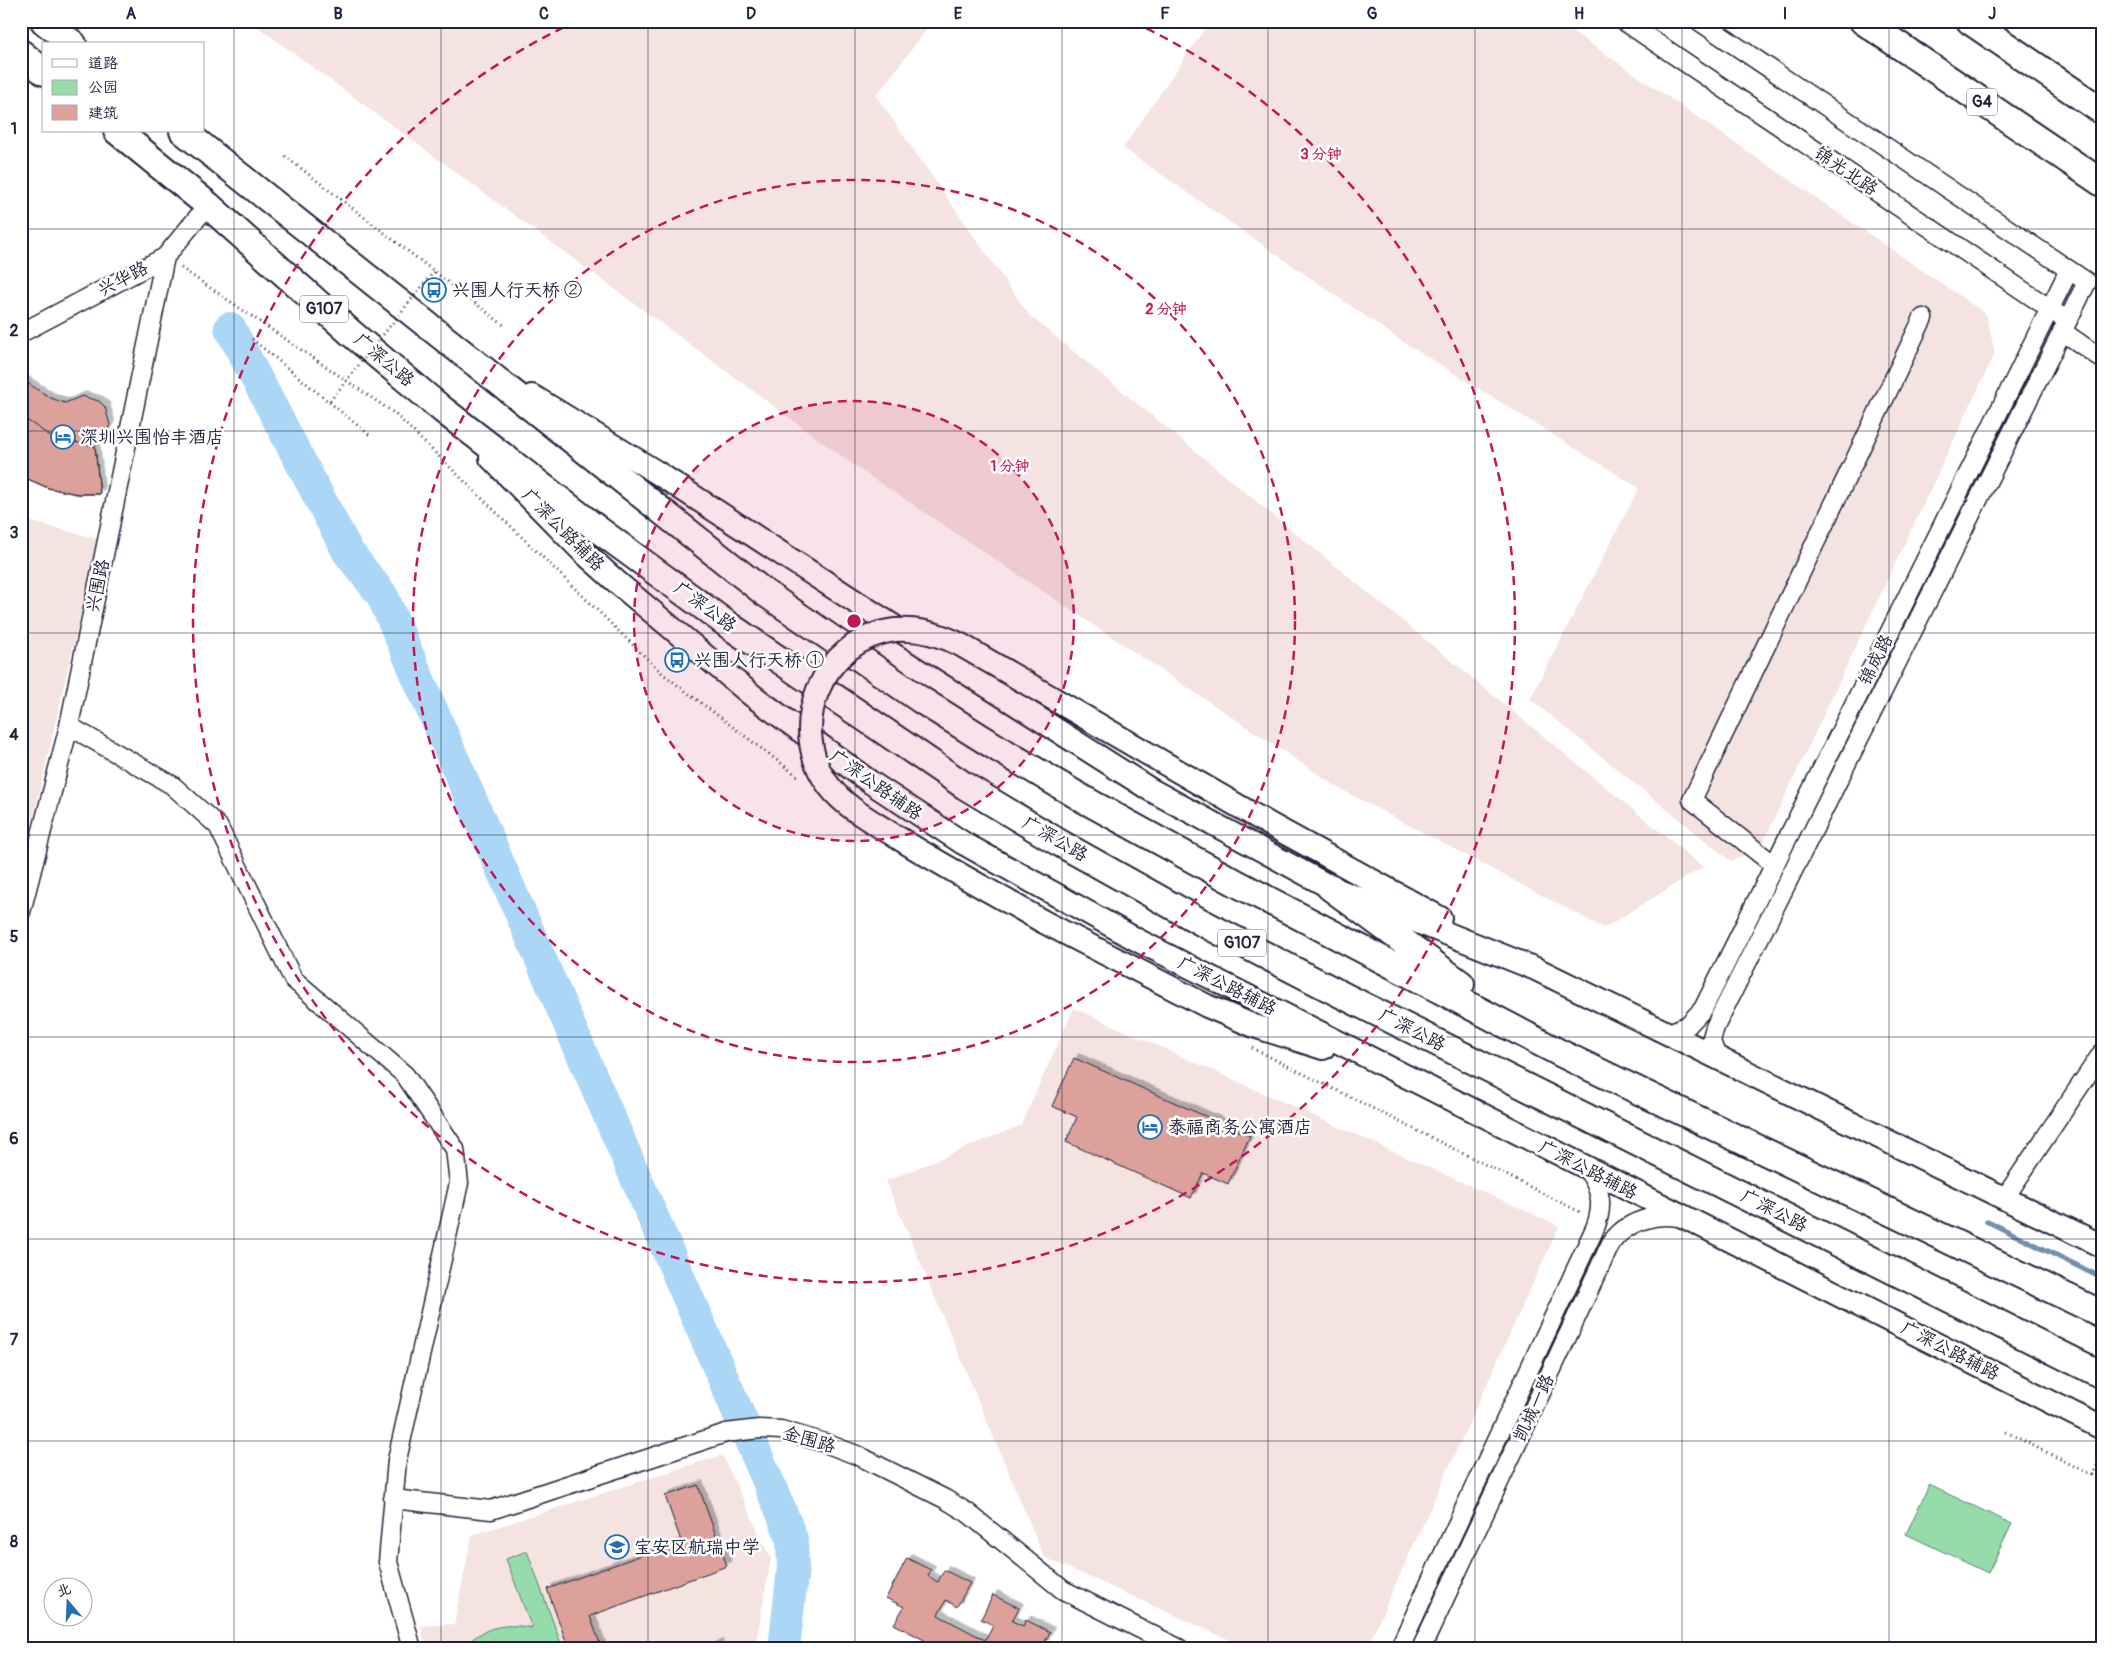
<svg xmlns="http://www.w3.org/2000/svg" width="2123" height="1670" viewBox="0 0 2123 1670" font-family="Pangolin,'LXGW WenKai TC',sans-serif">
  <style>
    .built { fill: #f4e3e1 }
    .green { fill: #95dcaa; stroke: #5c7f72 }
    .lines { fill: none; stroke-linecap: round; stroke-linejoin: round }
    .stream { stroke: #748eab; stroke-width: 5.5 }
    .river { stroke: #abd6f6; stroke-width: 32 }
    .building { fill: #dba19a; stroke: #22223b; filter: url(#shadow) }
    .minor-casing { stroke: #22223b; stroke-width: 21 }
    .major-casing { stroke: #22223b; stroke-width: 26 }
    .highway-casing { stroke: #22223b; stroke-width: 30 }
    .path { stroke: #22223b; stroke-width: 3; stroke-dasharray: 1 4; stroke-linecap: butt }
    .minor { stroke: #fff; stroke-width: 18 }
    .major { stroke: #fff; stroke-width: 22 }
    .highway { stroke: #fff; stroke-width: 26 }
    .major-bridge-casing { stroke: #22223b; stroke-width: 26; stroke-linecap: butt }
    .path-bridge { stroke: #22223b; stroke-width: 3; stroke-dasharray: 1 4; stroke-linecap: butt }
    .major-bridge { stroke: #fff; stroke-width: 22 }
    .grid { fill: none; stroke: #22223b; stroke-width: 1; stroke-opacity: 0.55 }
    .ring { fill: none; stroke: #c2185b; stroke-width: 2.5; stroke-dasharray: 9 6 }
    .labels { text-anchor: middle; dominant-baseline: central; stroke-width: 5; stroke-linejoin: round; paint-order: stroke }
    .shield { fill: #fff; stroke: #646476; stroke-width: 1 }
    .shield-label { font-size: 16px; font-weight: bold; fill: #22223b }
    .street-label { font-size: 18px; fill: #22223b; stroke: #fff }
    .poi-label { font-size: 18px; fill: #22223b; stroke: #fff; text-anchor: start }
    .centre { fill: #c2185b; stroke: #fff; stroke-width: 2.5 }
    .ring-label { font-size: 15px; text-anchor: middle; font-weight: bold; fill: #c2185b; stroke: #fff; stroke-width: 5; stroke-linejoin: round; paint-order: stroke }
    .neatline { fill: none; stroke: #22223b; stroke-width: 2 }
    .grid-label { font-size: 16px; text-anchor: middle; font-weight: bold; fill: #22223b }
  </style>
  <defs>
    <filter id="shadow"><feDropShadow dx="4.5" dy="-4.5" stdDeviation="0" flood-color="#0004"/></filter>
  </defs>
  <rect width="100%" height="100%" fill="#fff"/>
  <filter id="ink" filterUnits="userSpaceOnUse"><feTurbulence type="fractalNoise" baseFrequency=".02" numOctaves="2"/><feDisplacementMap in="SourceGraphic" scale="10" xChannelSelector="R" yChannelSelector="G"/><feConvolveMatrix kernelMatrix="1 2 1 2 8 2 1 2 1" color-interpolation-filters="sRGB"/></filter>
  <g filter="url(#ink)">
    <path class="built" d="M 250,21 L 933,21 L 876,96 L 1029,315 L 1703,867 L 1604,928 L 1340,789 L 862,471 Z
      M 1210,21 L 1557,21 L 1986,314 L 1995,353 L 1760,849 L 1731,861 L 1530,699 L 1639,488 L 1397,338 L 1123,148 Z
      M 21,519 L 98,539 L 24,858 L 21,857 Z
      M 1074,1008 L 1559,1226 L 1366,1649 L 1250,1649 L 1044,1557 L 886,1181 L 1021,1125 Z
      M 722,1455 L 771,1558 L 755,1649 L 426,1649 L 421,1626 L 454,1624 L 472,1535 Z"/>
    <path class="green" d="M 1929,1485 L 2012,1524 L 1988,1573 L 1906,1534 Z
      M 527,1551 L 563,1649 L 507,1647 L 462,1649 C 481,1627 505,1622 532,1628 L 506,1559 Z"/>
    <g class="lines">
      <path class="stream" d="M 1987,1221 L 2102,1278"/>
      <path class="river" d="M 230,328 L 348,552 L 382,595 L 781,1511 L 792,1539 L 793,1568 L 784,1649"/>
    </g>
    <path class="building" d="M 21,379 L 51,398 L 65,403 L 82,396 L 99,401 L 105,407 L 110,425 L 102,441 L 95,446 L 100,494 L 77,494 L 48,488 L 21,476 Z
      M 21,416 L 53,438 L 95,446 L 100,494 L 77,494 L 48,488 L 21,476 Z
      M 1074,1058 L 1250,1136 L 1228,1184 L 1203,1173 L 1191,1198 L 1066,1142 L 1077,1117 L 1052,1106 Z
      M 698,1485 L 727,1566 L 590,1616 L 602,1649 L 569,1649 L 547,1589 L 681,1541 L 665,1496 Z
      M 907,1558 L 931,1570 L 928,1576 L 938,1582 L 944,1570 L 970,1583 L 957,1607 L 946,1600 L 938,1615 L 985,1640 L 993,1625 L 981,1619 L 993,1595 L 1019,1608 L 1012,1621 L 1023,1626 L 1026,1620 L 1050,1632 L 1041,1649 L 941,1649 L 894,1624 L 904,1607 L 886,1598 Z
      M 719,1644 L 718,1649 L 706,1649 Z"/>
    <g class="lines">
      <g class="minor-casing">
        <path id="minor" d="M 1624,21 L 2059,315
          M 1699,21 L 2087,282 L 1715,1027 L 1711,1041 L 1718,1060
          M 2062,331 L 2102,359
          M 21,333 L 165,257 L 208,205
          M 69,726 L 172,785 L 218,826 L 293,979 L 405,1075 L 455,1149 L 459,1183 L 397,1460 L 388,1562 L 412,1649
          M 1774,865 L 1692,800 L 1923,318
          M 21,912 L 69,726 L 165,257
          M 1667,1034 L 1688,1025 L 1703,1009 L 2069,270
          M 2004,1199 L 2102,1053
          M 393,1499 L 491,1510 L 726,1433 L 759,1429 L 781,1430 L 825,1443 L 859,1456 L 945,1499 L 968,1513 L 1063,1590 L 1180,1649
          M 1399,1649 L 1595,1228 C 1604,1205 1601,1189 1587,1169
          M 1421,1649 L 1611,1243 C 1626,1221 1657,1212 1683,1218"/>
      </g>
      <g class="major-casing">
        <path id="major" d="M 532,396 L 656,472 L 879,617 L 1151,790 L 1330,887 L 1536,969 L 2102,1246
          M 491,458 L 582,551 L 619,584 L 753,696 L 870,782 L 963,843 L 1139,941 L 1259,1002 L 2102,1428
          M 1145,752 L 1271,825 L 1440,918
          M 1042,921 L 1207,1006 L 1254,1026 L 1323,1048"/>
      </g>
      <g class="highway-casing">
        <path id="highway" d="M 44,21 L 73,44
          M 1863,21 L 2102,183
          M 1970,21 L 2102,111
          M 21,53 L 44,72
          M 117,131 L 208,205 L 351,333 L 443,410 L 596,528 L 731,627 L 965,786 L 1058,842 L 1201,922 L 1346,997 L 2102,1375
          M 183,131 L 765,593 L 921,700 L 999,749 L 1085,800 L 1238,884 L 1560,1053 L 2102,1314
          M 1330,887 L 1461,984"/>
      </g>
      <path class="path" d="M 285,156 L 506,327
        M 181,268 L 394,413 L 663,674 L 799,777
        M 252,339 L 372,437
        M 1252,1048 L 1580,1212
        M 2006,1432 L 2092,1475
        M 2102,1457 L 2092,1475 L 2102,1481"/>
      <use href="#minor" class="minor"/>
      <use href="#major" class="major"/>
      <use href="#highway" class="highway"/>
      <g class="major-bridge-casing">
        <path id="major-bridge" d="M 1042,921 C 992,892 941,865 892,834 C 870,820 845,807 829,786 C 785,728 822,639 895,630 C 919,628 940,634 961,645 L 1145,752"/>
      </g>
      <path class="path-bridge" d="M 330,401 L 435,270"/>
      <use href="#major-bridge" class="major-bridge"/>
    </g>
  </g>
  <path class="grid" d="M 234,21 L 234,1649M 441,21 L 441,1649M 648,21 L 648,1649M 855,21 L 855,1649M 1062,21 L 1062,1649M 1268,21 L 1268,1649M 1475,21 L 1475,1649M 1682,21 L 1682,1649M 1889,21 L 1889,1649M 21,229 L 2102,229M 21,431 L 2102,431M 21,633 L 2102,633M 21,835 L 2102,835M 21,1037 L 2102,1037M 21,1239 L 2102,1239M 21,1441 L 2102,1441"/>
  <circle cx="854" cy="621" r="220" fill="#c2185b" fill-opacity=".12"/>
  <g class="ring">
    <circle cx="854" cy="621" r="220"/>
    <circle cx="854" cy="621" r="441"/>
    <path d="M1133 22A661 661 0 1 1 575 22"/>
  </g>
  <defs>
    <g id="bus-ring" transform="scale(1.25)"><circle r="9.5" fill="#fff" stroke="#1f6fb2" stroke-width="1.5"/><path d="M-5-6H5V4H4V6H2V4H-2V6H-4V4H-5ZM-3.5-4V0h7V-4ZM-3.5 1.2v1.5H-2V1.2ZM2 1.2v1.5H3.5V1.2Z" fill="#1f6fb2"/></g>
    <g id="hotel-ring" transform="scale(1.25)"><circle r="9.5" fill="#fff" stroke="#1f6fb2" stroke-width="1.5"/><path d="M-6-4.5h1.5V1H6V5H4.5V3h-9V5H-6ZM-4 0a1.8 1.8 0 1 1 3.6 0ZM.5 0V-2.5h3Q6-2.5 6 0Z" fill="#1f6fb2"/></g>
    <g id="school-ring" transform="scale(1.25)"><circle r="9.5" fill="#fff" stroke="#1f6fb2" stroke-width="1.5"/><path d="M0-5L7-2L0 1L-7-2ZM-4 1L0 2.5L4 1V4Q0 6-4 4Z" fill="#1f6fb2"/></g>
  </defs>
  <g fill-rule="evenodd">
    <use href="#bus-ring" x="434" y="290"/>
    <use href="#hotel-ring" x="63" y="437"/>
    <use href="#bus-ring" x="677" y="660"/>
    <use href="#hotel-ring" x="1150" y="1127"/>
    <use href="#school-ring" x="617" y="1547"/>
  </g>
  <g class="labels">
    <g class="shield">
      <rect x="1967" y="88.5" width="30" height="27" rx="4"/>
      <rect x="300" y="295.5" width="48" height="27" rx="4"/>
      <rect x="1218" y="929.5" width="48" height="27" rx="4"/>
    </g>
    <g class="shield-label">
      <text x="1982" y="102">G4</text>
      <text x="324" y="309">G107</text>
      <text x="1242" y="943">G107</text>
    </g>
    <g class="street-label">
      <text transform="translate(1846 171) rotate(34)">锦光北路</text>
      <text transform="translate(123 279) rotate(-28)">兴华路</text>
      <text transform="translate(384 360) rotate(40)">广深公路</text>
      <text transform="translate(563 530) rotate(45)">广深公路辅路</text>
      <text transform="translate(98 586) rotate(-78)">兴围路</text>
      <text transform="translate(705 607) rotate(36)">广深公路</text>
      <text transform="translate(1876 660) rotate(-64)">锦成路</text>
      <text transform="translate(876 785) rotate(35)">广深公路辅路</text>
      <text transform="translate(1055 839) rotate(30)">广深公路</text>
      <text transform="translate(1227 986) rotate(27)">广深公路辅路</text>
      <text transform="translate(1412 1030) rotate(27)">广深公路</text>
      <text transform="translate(1588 1170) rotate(27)">广深公路辅路</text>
      <text transform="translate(1774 1211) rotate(27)">广深公路</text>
      <text transform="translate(1950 1351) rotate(27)">广深公路辅路</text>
      <text transform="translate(1534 1408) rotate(-65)">凯城一路</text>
      <text transform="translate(809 1440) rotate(16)">金围路</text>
    </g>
    <g class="poi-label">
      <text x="452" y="290">兴围人行天桥 ②</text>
      <text x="80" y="437">深圳兴围怡丰酒店</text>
      <text x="694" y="660">兴围人行天桥 ①</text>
      <text x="1168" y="1127">泰福商务公寓酒店</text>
      <text x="634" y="1547">宝安区航瑞中学</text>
    </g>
  </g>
  <circle cx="854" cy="621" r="8" class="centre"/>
  <g class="ring-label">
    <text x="1321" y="159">3 分钟</text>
    <text x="1166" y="314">2 分钟</text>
    <text x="1010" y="471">1 分钟</text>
  </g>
  <rect width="2123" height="1670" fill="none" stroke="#fff" stroke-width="55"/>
  <rect x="42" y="42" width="162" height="90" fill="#ffffff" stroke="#a7a7b1"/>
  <rect x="52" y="59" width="25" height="8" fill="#ffffff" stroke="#a7a7b1"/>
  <text x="88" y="68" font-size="15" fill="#22223b">道路</text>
  <rect x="52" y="80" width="25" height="15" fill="#95dcaa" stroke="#a7a7b1"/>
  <text x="88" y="92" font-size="15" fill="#22223b">公园</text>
  <rect x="52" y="105" width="25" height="15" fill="#dba19a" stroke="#a7a7b1"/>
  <text x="88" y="118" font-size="15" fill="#22223b">建筑</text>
  <g transform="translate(68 1602) rotate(341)"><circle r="24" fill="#ffffff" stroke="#a7a7b1"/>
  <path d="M0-4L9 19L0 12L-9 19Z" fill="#1f6fb2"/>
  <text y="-8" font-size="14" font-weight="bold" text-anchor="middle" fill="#22223b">北</text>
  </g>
  <rect x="28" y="28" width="2068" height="1614" class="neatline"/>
  <g class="grid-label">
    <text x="131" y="19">A</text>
    <text x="338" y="19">B</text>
    <text x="544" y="19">C</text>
    <text x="751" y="19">D</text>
    <text x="958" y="19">E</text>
    <text x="1165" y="19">F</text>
    <text x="1372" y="19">G</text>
    <text x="1579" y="19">H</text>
    <text x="1785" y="19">I</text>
    <text x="1992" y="19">J</text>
    <text x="14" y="134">1</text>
    <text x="14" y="336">2</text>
    <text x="14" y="538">3</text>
    <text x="14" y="740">4</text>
    <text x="14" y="942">5</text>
    <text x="14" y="1144">6</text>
    <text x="14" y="1345">7</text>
    <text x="14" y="1547">8</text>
  </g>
</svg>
